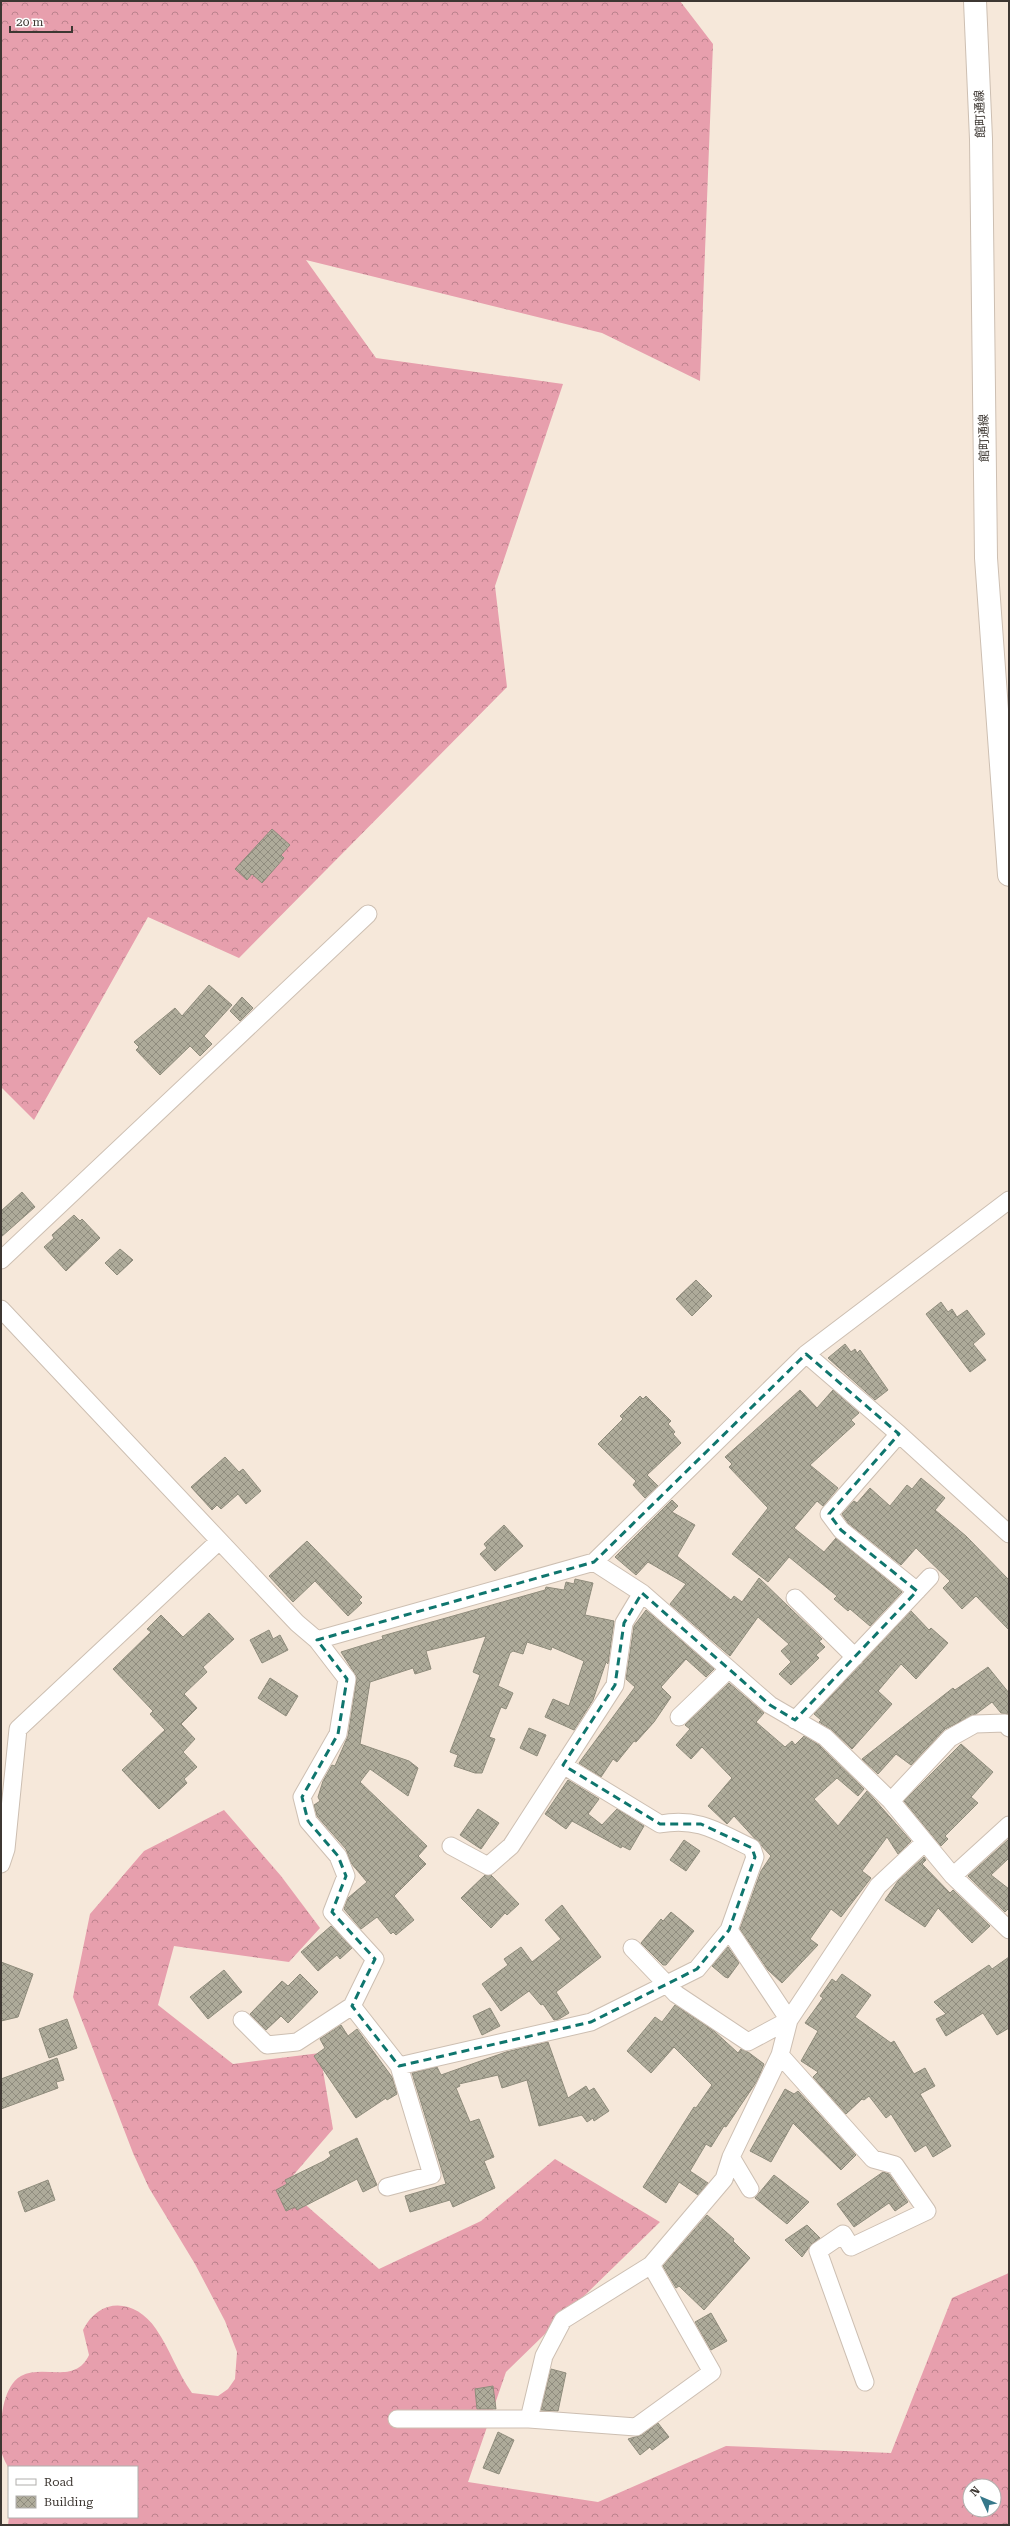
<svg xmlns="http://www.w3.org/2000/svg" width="1010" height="2526" viewBox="0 0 1010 2526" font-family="'Roboto Serif','Noto Sans JP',serif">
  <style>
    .forest { fill: url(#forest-crowns); fill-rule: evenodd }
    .building { fill: url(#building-cross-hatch); stroke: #8f8c7c }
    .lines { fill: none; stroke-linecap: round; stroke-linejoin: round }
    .minor-casing { stroke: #cdbfb2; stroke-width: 19 }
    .secondary-casing { stroke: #cdbfb2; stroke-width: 24 }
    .minor { stroke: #fff; stroke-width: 17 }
    .secondary { stroke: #fff; stroke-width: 22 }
    .marked { fill: none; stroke: #0f766e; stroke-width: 3; stroke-dasharray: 8 5; stroke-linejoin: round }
    .labels { text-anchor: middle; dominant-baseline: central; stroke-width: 4; stroke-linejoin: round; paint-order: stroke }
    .street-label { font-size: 12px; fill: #3d3732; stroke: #fff }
  </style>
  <defs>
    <pattern id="forest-crowns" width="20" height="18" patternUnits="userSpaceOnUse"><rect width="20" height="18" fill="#e79fad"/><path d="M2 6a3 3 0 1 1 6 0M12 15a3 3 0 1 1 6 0" fill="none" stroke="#bc828d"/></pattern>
    <pattern id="building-cross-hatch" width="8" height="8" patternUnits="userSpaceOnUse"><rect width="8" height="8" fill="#aeab9a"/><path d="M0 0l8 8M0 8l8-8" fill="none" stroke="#8f8c7e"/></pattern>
  </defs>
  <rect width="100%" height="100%" fill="#f6e8da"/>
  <path class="forest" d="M 1,1 L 680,1 L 713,44 L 700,381 L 602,333 L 306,260 L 376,358 L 563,384 L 495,586 L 507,687 L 239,958 L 148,917 L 34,1120 L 1,1087 Z
    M 224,1810 L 281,1876 L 320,1928 L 289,1962 L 174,1946 L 158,2005 L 233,2064 L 320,2053 L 333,2129 L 284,2186 L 379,2269 L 481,2221 L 555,2159 L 660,2222 L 506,2372 L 468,2482 L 598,2502 L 726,2446 L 891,2453 L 952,2298 L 1009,2273 L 1009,2525 L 8,2525 L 9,2517 L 137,2517 L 137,2467 L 9,2467 L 9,2469 C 6,2463 2,2456 1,2450 C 0,2429 0,2388 21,2376 C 44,2364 75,2385 89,2355 L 83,2330 C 100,2296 136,2299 156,2329 C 170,2349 177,2372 192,2393 L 218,2396 L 228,2389 L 235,2379 L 237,2352 L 225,2321 L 195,2264 L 149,2188 L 133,2153 L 73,1997 L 90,1914 L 144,1851 ZM 970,2486 L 994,2486 L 994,2510 L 970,2510 Z"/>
  <path class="building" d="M 272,829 L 290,845 L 281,855 L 284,858 L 262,883 L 252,874 L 247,880 L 235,869 Z
    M 209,985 L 232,1005 L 204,1036 L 212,1044 L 200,1056 L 190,1046 L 160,1075 L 136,1050 L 139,1047 L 134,1042 L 175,1008 L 182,1016 Z
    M 242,997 L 253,1008 L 240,1021 L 230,1011 Z
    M 22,1192 L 35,1207 L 1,1237 L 1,1211 Z
    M 74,1215 L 80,1221 L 82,1219 L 100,1238 L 66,1271 L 44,1247 L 54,1238 L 52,1235 Z
    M 120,1249 L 133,1260 L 117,1275 L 105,1263 Z
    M 696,1280 L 712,1296 L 692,1316 L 676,1299 Z
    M 941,1302 L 948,1312 L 952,1309 L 957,1317 L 967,1310 L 985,1334 L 973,1344 L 986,1360 L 970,1372 L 926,1314 Z
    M 845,1344 L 851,1352 L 855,1349 L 857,1353 L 860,1350 L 888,1390 L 875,1400 L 828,1358 Z
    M 800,1390 L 817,1408 L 833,1390 L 859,1413 L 851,1420 L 855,1424 L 810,1465 L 838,1488 L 823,1506 L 817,1501 L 794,1528 L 824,1552 L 836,1538 L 902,1592 L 870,1626 L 850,1609 L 848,1611 L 834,1599 L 837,1596 L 789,1557 L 768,1582 L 732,1554 L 768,1508 L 729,1467 L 732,1464 L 725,1457 Z
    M 640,1396 L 643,1399 L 646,1396 L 671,1421 L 668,1424 L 675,1432 L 673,1434 L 681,1443 L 647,1475 L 658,1486 L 645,1498 L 633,1485 L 636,1481 L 598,1444 L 623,1419 L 620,1416 Z
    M 225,1457 L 239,1472 L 243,1469 L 261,1491 L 246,1504 L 238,1494 L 221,1509 L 217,1505 L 212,1510 L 191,1487 Z
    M 921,1478 L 945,1498 L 935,1510 L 966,1536 L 1009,1580 L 1009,1630 L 976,1596 L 962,1609 L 943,1588 L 950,1581 L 916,1548 L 901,1565 L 848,1523 L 842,1514 L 854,1501 L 857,1503 L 870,1488 L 890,1506 L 907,1485 L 912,1489 Z
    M 672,1500 L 678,1506 L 672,1512 L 695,1525 L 677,1556 L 731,1600 L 734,1596 L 742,1602 L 759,1578 L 822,1639 L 819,1641 L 825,1647 L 816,1655 L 819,1658 L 791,1685 L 779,1674 L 791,1662 L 781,1651 L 789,1644 L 758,1617 L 730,1656 L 670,1604 L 686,1584 L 648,1562 L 636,1575 L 615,1557 Z
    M 504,1525 L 523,1546 L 495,1571 L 480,1554 L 487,1548 L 484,1544 Z
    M 307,1541 L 362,1597 L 359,1600 L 362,1603 L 348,1616 L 315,1581 L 293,1602 L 269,1576 Z
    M 575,1579 L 593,1583 L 585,1615 L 614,1621 L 608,1664 L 606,1662 L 593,1700 L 574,1730 L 545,1717 L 553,1699 L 569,1706 L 584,1661 L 552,1647 L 551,1650 L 527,1642 L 523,1654 L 513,1651 L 510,1653 L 498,1686 L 513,1693 L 506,1709 L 501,1707 L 489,1737 L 495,1739 L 482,1773 L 475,1773 L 454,1766 L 458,1755 L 450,1752 L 480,1675 L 473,1672 L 486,1636 L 426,1651 L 431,1669 L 415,1674 L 413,1668 L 370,1682 L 360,1744 L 409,1761 L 418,1768 L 408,1796 L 370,1769 L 360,1782 L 427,1846 L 418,1856 L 426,1864 L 394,1896 L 414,1920 L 396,1935 L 393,1932 L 391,1934 L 377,1917 L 361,1929 L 344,1909 L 348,1898 L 367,1882 L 351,1863 L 346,1849 L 317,1816 L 314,1805 L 320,1801 L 318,1797 L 323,1781 L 332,1765 L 335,1766 L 348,1736 L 357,1677 L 341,1652 L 383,1639 L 382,1636 L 545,1590 L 546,1587 L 564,1590 L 566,1582 L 574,1584 Z
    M 646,1610 L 714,1669 L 706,1677 L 686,1659 L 661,1687 L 671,1697 L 654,1722 L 636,1742 L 634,1741 L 617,1762 L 613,1759 L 601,1777 L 579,1763 L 635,1687 L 626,1679 L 634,1626 Z
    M 911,1611 L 929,1630 L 931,1628 L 948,1643 L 916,1679 L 901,1664 L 878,1691 L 892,1704 L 852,1749 L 832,1730 L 819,1722 L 821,1720 L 814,1714 Z
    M 209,1613 L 234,1639 L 203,1667 L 207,1672 L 184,1694 L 197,1708 L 181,1724 L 195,1739 L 183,1752 L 197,1767 L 184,1779 L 187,1783 L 159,1809 L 122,1770 L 165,1730 L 150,1714 L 153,1711 L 113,1669 L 151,1632 L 147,1629 L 161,1615 L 183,1637 Z
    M 269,1630 L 273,1639 L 280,1635 L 288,1650 L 262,1663 L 250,1640 Z
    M 988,1667 L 1009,1693 L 1009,1714 L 1001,1713 L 992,1702 L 976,1714 L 945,1729 L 911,1765 L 896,1754 L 878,1774 L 862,1759 L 953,1688 L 955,1690 Z
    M 270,1678 L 298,1696 L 286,1716 L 258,1698 Z
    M 729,1683 L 764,1713 L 756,1722 L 785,1747 L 792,1741 L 795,1745 L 804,1736 L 819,1745 L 864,1789 L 858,1796 L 837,1778 L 814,1799 L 838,1826 L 867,1791 L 911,1841 L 898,1854 L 887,1837 L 862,1871 L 871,1878 L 841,1917 L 831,1909 L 810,1939 L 818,1945 L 782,1983 L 768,1970 L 740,1929 L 761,1871 L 771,1856 L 734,1816 L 727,1824 L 708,1806 L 732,1778 L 702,1747 L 691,1759 L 676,1745 L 690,1729 L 685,1725 Z
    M 529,1728 L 546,1735 L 537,1756 L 520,1748 Z
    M 961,1744 L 993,1772 L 971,1797 L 978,1803 L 945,1836 L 948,1839 L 941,1846 L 904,1801 Z
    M 568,1780 L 599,1799 L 588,1814 L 602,1825 L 617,1809 L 644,1826 L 630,1850 L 622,1846 L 621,1848 L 572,1821 L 566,1829 L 545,1814 Z
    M 478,1809 L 499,1823 L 481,1849 L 460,1835 Z
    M 1009,1839 L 1009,1858 L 991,1875 L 1009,1889 L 1009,1908 L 1005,1912 L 968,1876 Z
    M 684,1840 L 700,1851 L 686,1871 L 670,1860 Z
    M 924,1857 L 926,1860 L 922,1864 L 950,1893 L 953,1890 L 990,1926 L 972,1943 L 938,1908 L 925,1927 L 885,1900 L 898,1881 Z
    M 485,1875 L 491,1875 L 519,1904 L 507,1915 L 505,1913 L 491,1928 L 461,1898 Z
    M 562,1905 L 601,1957 L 556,1992 L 569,2013 L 559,2019 L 554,2020 L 543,2004 L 541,2005 L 529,1991 L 501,2011 L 482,1984 L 508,1965 L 504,1959 L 521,1947 L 532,1962 L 561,1939 L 545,1920 Z
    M 671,1912 L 694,1931 L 666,1965 L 663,1965 L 641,1943 L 661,1919 L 663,1921 Z
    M 331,1926 L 352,1948 L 340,1959 L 337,1955 L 318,1971 L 301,1952 Z
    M 728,1947 L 739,1963 L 728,1978 L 725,1977 L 712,1966 Z
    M 1009,1957 L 1009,2028 L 997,2035 L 983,2013 L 946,2036 L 936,2019 L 946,2014 L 934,2002 L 989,1965 L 992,1969 Z
    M 1,1962 L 33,1974 L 18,2017 L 1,2021 Z
    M 224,1970 L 242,1992 L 208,2019 L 190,1997 Z
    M 300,1974 L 318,1992 L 288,2023 L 281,2016 L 266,2030 L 250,2014 L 282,1981 L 288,1986 Z
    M 842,1974 L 871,1995 L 855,2017 L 891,2043 L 894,2041 L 914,2074 L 925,2068 L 935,2086 L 920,2094 L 951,2146 L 933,2157 L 926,2145 L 915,2152 L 891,2114 L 886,2118 L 869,2096 L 864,2100 L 862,2099 L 846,2114 L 813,2077 L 818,2072 L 801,2061 L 818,2031 L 805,2023 L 823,1998 L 820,1996 L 832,1979 L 836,1982 Z
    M 675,2005 L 714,2031 L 738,2053 L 741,2049 L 748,2052 L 764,2064 L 757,2081 L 726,2127 L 724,2126 L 711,2147 L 706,2144 L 690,2171 L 708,2183 L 698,2195 L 679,2182 L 666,2203 L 643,2187 L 694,2107 L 696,2108 L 712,2085 L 674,2047 L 651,2073 L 627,2051 L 655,2017 L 662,2022 Z
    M 490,2008 L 500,2026 L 482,2035 L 473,2016 Z
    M 67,2019 L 77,2048 L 49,2058 L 39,2029 Z
    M 341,2025 L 348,2036 L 357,2029 L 392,2077 L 397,2094 L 387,2100 L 386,2098 L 356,2118 L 314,2056 L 325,2048 L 320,2039 Z
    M 548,2042 L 568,2098 L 586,2086 L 589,2091 L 594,2088 L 609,2111 L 594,2121 L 593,2118 L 587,2122 L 582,2115 L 539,2126 L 527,2080 L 502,2088 L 498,2075 L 459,2084 L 460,2086 L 456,2088 L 470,2122 L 479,2119 L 494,2157 L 484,2161 L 495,2188 L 453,2207 L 450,2200 L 410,2212 L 405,2196 L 446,2184 L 412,2073 L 437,2067 L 441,2075 L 506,2052 Z
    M 57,2058 L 64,2080 L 56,2082 L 58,2088 L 1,2109 L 1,2079 Z
    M 785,2089 L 794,2094 L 798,2091 L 856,2155 L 841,2170 L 793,2123 L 771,2162 L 750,2151 Z
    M 357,2138 L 377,2185 L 363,2192 L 357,2179 L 297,2210 L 295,2207 L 286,2211 L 276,2190 L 287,2184 L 285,2180 L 324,2161 L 331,2156 L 329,2152 Z
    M 883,2172 L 889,2174 L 908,2202 L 895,2211 L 889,2203 L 854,2227 L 837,2204 Z
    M 774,2175 L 809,2202 L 787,2224 L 755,2198 Z
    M 48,2180 L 55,2200 L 25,2212 L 18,2192 Z
    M 707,2215 L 734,2239 L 733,2241 L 750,2258 L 704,2310 L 679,2286 L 676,2288 L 663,2266 Z
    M 807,2225 L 820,2238 L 810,2246 L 802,2257 L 785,2240 Z
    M 711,2313 L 727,2341 L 711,2350 L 695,2322 Z
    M 551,2369 L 566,2373 L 558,2411 L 541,2410 Z
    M 493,2386 L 496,2409 L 477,2409 L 475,2389 Z
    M 658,2423 L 669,2437 L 652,2450 L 650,2447 L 640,2455 L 628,2439 L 642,2435 Z
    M 498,2432 L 514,2440 L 499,2474 L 483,2468 Z"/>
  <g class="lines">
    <g class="minor-casing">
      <path id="minor" d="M 1,1260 L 368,914
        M 1,1309 L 297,1623 L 317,1640 L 594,1562 L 806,1354 L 1009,1200
        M 806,1354 L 899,1434 L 829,1514 L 841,1530 L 917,1591
        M 899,1434 L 1009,1534
        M 594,1562 L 642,1593 L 770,1705 L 825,1737 L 891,1801 L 953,1876 L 1009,1930
        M 795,1598 L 855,1657
        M 679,1717 L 729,1669
        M 795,1720 L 930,1577
        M 891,1801 L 950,1738 L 975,1724 L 1005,1723 L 1009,1728
        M 451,1846 L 488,1866 L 511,1846 L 615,1685 L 624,1623 L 642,1593
        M 1,1864 L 6,1849 L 18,1729 L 219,1541
        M 953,1876 L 1009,1825
        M 729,1930 L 789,2020
        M 632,1948 L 676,1994 L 748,2042 L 789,2020
        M 352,2006 L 399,2066 L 432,2175 L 387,2187
        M 242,2020 L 267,2045 L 297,2042 L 352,2006 L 375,1959 L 332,1912 L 346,1876 L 338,1856 L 308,1821 L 302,1797 L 338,1734 L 347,1679 L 317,1640
        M 780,2055 L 873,2159 L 895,2165 L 927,2211 L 851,2247 L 843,2234 L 818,2251 L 865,2382
        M 399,2066 L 591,2022 L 697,1969 L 729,1930 L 755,1857 L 752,1848 C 718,1832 699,1817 660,1824 L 563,1765
        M 750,2189 L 731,2157 L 780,2055 L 789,2020 L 878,1886 L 925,1842
        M 397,2419 L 529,2419 L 544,2356 L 563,2320 L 651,2265 L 724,2179 L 731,2157
        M 529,2419 L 636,2427 L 712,2372 L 651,2265"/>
    </g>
    <g class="secondary-casing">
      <path id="secondary" d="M 975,1 L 981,139 L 986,558 L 1009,875"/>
    </g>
    <use href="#minor" class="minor"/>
    <use href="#secondary" class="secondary"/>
  </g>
  <path class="marked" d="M 806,1354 L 899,1434 L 829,1514 L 841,1530 L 917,1591 L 795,1720 L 770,1705 L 642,1593 L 624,1623 L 615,1685 L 563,1765 L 660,1824 L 701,1824 L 752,1848 L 755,1857 L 729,1930 L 697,1969 L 591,2022 L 399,2066 L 352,2006 L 375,1959 L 332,1912 L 346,1876 L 338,1856 L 308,1821 L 302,1797 L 338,1734 L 347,1679 L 317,1640 L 594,1562 Z"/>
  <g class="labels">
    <g class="street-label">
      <text transform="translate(980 114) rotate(-92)">館町通線</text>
      <text transform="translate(984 438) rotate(-91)">館町通線</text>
    </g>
  </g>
  <rect width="1010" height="2526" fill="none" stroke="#3d3732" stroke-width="4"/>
  <rect x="8" y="2466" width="130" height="52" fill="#ffffff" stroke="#b1afad"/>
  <rect x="16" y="2479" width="20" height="6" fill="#ffffff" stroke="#b1afad"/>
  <text x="44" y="2486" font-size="12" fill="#3d3732">Road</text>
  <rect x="16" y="2496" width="20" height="12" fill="url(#building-cross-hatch)" stroke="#b1afad"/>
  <text x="44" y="2506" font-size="12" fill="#3d3732">Building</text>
  <g transform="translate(982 2498) rotate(314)"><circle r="19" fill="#ffffff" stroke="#b1afad"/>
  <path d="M0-3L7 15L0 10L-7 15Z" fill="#36788a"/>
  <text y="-6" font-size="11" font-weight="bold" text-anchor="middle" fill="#3d3732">N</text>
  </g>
  <path d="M10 26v6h62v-6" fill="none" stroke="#3d3732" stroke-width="2"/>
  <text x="16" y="26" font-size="12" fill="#3d3732" stroke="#ffffff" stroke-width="3" paint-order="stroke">20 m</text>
</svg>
